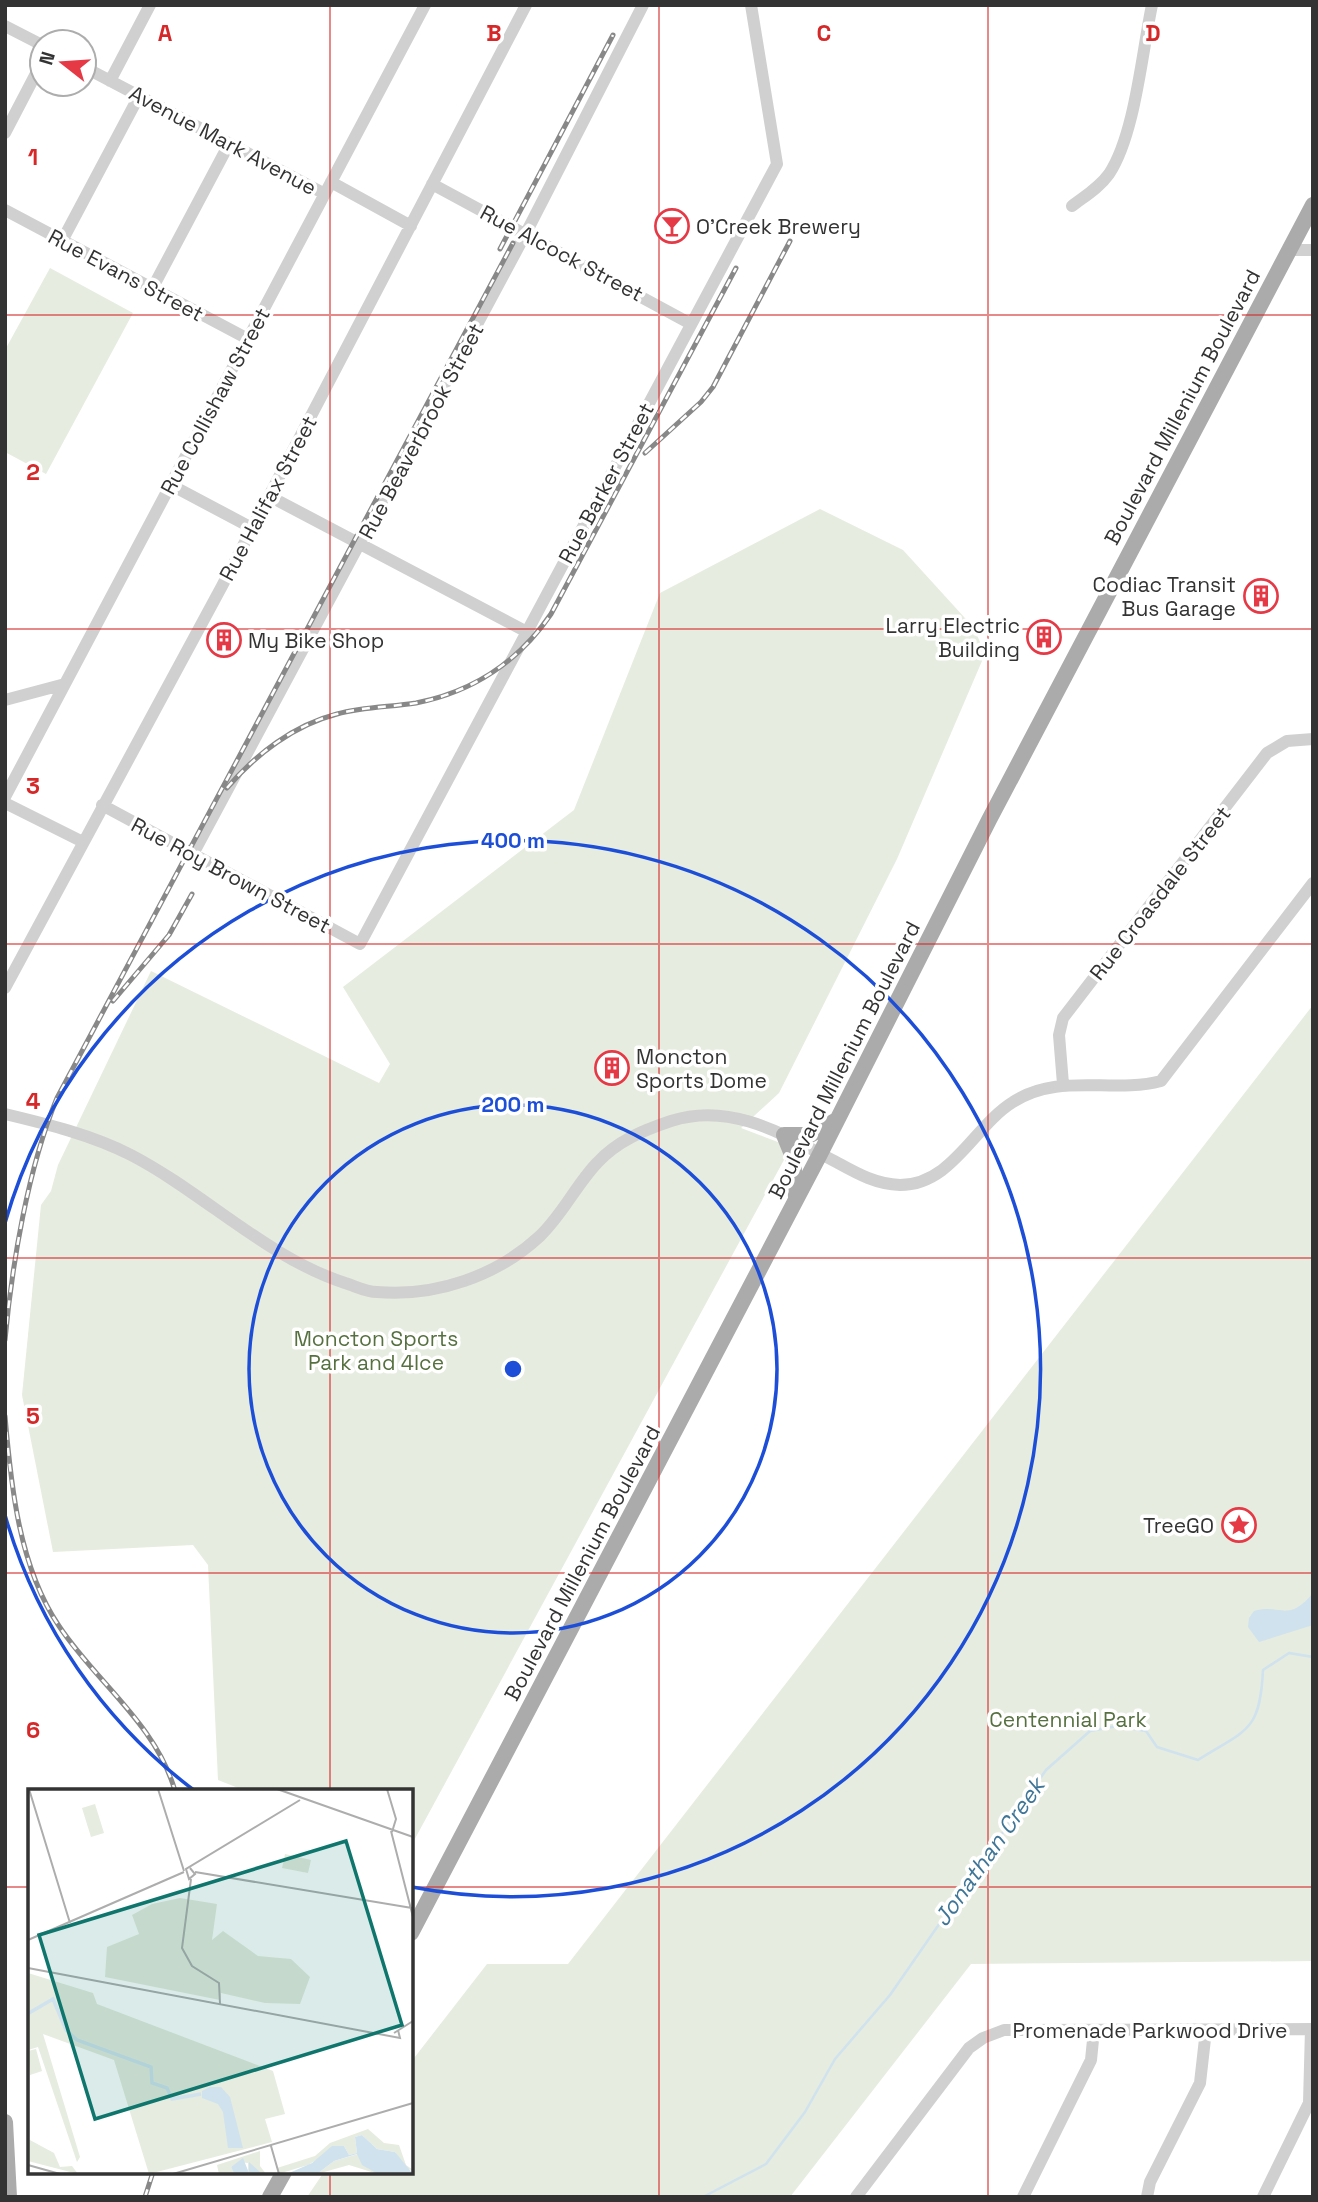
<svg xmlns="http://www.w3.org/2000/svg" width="1318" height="2202" viewBox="0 0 1318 2202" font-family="'Space Grotesk',sans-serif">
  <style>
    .green { fill: #e6ecdf }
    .water { fill: #cfe2ee }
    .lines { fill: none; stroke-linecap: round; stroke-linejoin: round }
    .stream { stroke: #cfe2ee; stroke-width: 2.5 }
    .minor { stroke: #d0d0d0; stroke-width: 12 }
    .major { stroke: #ababab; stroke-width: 16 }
    .rail-casing { stroke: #888; stroke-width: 5 }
    .rail { stroke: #fff; stroke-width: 2.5; stroke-dasharray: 8; stroke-linecap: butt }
    .grid { fill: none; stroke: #d62828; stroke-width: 2; stroke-opacity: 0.55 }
    .ring { fill: none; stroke: #1d4ed8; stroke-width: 3.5 }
    .labels { text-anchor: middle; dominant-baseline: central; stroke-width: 7; stroke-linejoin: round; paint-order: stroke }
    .street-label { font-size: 21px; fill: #333; stroke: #fff }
    .poi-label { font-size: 21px; fill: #333; stroke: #fff; text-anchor: start }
    .park-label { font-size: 21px; fill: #56703f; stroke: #fff }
    .water-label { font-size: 23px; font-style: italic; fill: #3f7597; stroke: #fff }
    .inset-river { fill: none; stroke: #cfe2ee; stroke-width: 3.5 }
    .inset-road { fill: none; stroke: #adadad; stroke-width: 2 }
    .view { fill: #0f766e; fill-opacity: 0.15; stroke: #0f766e; stroke-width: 3.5 }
    .inset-edge { fill: none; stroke: #333; stroke-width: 3.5 }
    .grid-label { font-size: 23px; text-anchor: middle; font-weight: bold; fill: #d62828; stroke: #fff; stroke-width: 7; stroke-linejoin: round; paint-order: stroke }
    .centre { fill: #1d4ed8; stroke: #fff; stroke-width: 3.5 }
    .ring-label { font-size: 21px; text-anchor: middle; font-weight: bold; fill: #1d4ed8; stroke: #fff; stroke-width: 7; stroke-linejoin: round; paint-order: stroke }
  </style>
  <rect width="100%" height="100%" fill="#fff"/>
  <path class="green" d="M 50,268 L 133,313 L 46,474 L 5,452 L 5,350 Z
    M 820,509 L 903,550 L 974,628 L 985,654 L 897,859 L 779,1093 L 741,1128 L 791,1147 L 411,1846 L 411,1791 L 246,1791 L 218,1780 L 208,1565 L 193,1545 L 53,1552 L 22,1395 L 41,1205 L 51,1191 L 58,1165 L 151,971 L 379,1083 L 390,1064 L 343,987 L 574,810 L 660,593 Z
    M 1313,1005 L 1313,1961 L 971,1964 L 790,2197 L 307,2197 L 324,2172 L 411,2172 L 411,2062 L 487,1964 L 568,1964 Z"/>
  <path class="water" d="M 1313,1593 L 1313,1625 L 1259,1642 L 1248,1627 L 1249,1618 L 1254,1611 C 1281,1603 1287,1624 1313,1593 Z"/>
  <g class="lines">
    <path class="stream" d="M 703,2197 L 766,2164 L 805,2112 L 835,2059 L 890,1995 L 1046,1770 L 1090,1731 L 1117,1726 L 1146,1731 L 1157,1747 L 1198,1760 C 1247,1729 1260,1732 1263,1670 L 1289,1653 L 1313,1657"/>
    <path class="minor" d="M 5,26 L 42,45
      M 84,67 L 325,194
      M 110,81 L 150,5
      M 5,133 L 42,62
      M 331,182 L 411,226
      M 432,184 L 691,324
      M 1072,206 C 1085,196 1099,188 1109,174 C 1135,135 1142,52 1152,5
      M 5,210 L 248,339
      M 62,241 L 139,96
      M 1288,250 L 1313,250
      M 152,289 L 229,144
      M 171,485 L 252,528
      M 269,496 L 527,632
      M 5,700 L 65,684
      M 5,797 L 425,5
      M 5,803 L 81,841
      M 102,805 L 360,944 L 777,164 L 751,5
      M 193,854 L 526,233 L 643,5
      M 5,988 L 222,586 L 526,5
      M 1063,1084 L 1059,1035 L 1063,1018 L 1267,753 L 1287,741 L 1313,739
      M 5,1114 C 47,1124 92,1135 131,1155 C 204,1193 266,1257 345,1283 C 355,1286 366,1292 377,1292 C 436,1297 497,1276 540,1236 C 563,1214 576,1185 597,1163 C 617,1141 644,1130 671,1121 C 732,1101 786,1136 838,1163 C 858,1174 876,1184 900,1185 C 952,1185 974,1126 1013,1102 C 1059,1072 1112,1094 1161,1081 L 1313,883
      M 856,2197 L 969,2048 L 983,2038 L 1004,2030 L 1313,2029
      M 1023,2197 L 1091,2060 L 1094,2030
      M 1147,2197 L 1150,2182 L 1200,2083 L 1206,2030
      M 1263,2197 L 1309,2103 L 1311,2029"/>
    <path class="major" d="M 784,1135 L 793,1157 L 796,1197
      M 784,1135 L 810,1135 L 835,1121
      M 411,1933 L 820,1154 L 989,820 L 1313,205
      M 5,2122 L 9,2197
      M 270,2197 L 284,2172"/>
    <g class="rail-casing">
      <path id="rail" d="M 500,249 L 613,35
        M 645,453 L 701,402 L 713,387 L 790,241
        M 227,788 C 256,754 294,725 337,714 C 363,707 390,707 416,703 C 473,692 519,661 551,614 L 736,268
        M 113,1001 L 169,935 L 192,894
        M 5,1340 C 12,1264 28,1168 57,1098 L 513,243
        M 5,1416 C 11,1486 19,1567 59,1626 C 96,1682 156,1724 175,1791
        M 145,2197 L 153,2172"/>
    </g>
    <use href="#rail" class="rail"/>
  </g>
  <path class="grid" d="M 330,5 L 330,1791M 659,5 L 659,2197M 988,5 L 988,2197M 5,315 L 1313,315M 5,629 L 1313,629M 5,944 L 1313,944M 5,1258 L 1313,1258M 5,1573 L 1313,1573M 5,1887 L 30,1887M 411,1887 L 1313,1887M 330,2172 L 330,2197"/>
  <g class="ring">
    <circle cx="513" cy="1369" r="264"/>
    <path d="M195 1791A528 528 0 0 1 5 1515M5 1223A528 528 0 1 1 412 1887"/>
  </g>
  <defs>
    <g id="bar-ring" transform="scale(1.75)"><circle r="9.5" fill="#fff" stroke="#e63946" stroke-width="1.5"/><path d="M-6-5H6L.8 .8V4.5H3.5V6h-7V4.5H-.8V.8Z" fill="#e63946"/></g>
    <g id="building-ring" transform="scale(1.75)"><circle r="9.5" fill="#fff" stroke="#e63946" stroke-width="1.5"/><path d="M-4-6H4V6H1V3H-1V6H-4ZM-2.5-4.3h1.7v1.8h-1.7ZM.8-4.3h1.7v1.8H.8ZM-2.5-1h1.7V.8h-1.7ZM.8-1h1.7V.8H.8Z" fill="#e63946"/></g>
    <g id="sight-ring" transform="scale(1.75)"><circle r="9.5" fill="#fff" stroke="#e63946" stroke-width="1.5"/><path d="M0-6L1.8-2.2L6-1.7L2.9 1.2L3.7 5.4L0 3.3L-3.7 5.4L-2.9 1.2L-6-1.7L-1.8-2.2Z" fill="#e63946"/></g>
  </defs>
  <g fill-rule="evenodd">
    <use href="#bar-ring" x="672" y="226"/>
    <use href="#building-ring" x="1261" y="596"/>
    <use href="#building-ring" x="1044" y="637"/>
    <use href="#building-ring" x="224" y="640"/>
    <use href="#building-ring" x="612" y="1068"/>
    <use href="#sight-ring" x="1239" y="1525"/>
  </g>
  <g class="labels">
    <g class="street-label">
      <text transform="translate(223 140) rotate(28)">Avenue Mark Avenue</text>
      <text transform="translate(562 253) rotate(28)">Rue Alcock Street</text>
      <text transform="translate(126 275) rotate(28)">Rue Evans Street</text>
      <text transform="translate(215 401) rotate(-62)">Rue Collishaw Street</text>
      <text transform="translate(1182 407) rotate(-62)">Boulevard Millenium Boulevard</text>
      <text transform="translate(421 431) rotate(-62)">Rue Beaverbrook Street</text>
      <text transform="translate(606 483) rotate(-62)">Rue Barker Street</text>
      <text transform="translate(268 498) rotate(-62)">Rue Halifax Street</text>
      <text transform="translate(231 875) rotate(28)">Rue Roy Brown Street</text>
      <text transform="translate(1160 893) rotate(-52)">Rue Croasdale Street</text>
      <text transform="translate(844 1060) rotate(-63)">Boulevard Millenium Boulevard</text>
      <text transform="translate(582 1563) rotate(-62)">Boulevard Millenium Boulevard</text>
      <text x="1150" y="2030">Promenade Parkwood Drive</text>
    </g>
    <g class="poi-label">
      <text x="696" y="226">O'Creek Brewery</text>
      <text x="1236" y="584" text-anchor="end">Codiac Transit<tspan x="1236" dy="24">Bus Garage</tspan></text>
      <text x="1020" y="625" text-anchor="end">Larry Electric<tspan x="1020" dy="24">Building</tspan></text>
      <text x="248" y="640">My Bike Shop</text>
      <text x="636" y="1056">Moncton<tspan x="636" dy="24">Sports Dome</tspan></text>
      <text x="1214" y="1525" text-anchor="end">TreeGO</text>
    </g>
    <g class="park-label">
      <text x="376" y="1338">Moncton Sports<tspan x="376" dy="24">Park and 4Ice</tspan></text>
      <text x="1068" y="1719">Centennial Park</text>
    </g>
    <g class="water-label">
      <text transform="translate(989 1852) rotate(-55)">Jonathan Creek</text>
    </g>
  </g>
  <g transform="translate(28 1789)">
    <rect width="385" height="385" fill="#fff"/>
    <path d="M 67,15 L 76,44 L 63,48 L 54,19 ZM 257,65 L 283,71 L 280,84 L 254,79 ZM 152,109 L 189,115 L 184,151 L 195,142 L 230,167 L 263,170 L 282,188 L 272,215 L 237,214 L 193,204 L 192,211 L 77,188 L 79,158 L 111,145 L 104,126 L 124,115 ZM 0,184 L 65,204 L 69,215 L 245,282 L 257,325 L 237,330 L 244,353 L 121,385 L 86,271 L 15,245 L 52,368 L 49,373 L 10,258 L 0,261 ZM 8,260 L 14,282 L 2,286 L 0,262 ZM 340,340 L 356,354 L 371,356 L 378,376 L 385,381 L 376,380 L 367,363 L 349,360 L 334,346 L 327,348 L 329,364 L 321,366 L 316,357 L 311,357 L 280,376 L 250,385 L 249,379 L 287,367 L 302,354 ZM 0,350 L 26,364 L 32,378 L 44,377 L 50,385 L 0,372 ZM 232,362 L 232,377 L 238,385 L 220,385 L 220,374 L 211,373 L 203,378 L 207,385 L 191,385 L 189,376 ZM 330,365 L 350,385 L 321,376 L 289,385 L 306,372 Z" fill="#e6ecdf"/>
    <path d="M 182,298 L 193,298 L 202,308 L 215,359 L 200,359 L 195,323 L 190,315 L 174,309 L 174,302 ZM 334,346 L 349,360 L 367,363 L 385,385 L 350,385 L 334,376 L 329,365 L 306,372 L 289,385 L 259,385 L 284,374 L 304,357 L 316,357 L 321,366 L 329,364 L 327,348 ZM 215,369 L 221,384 L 221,373 L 234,385 L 207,385 L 206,384 L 203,378 Z" fill="#cfe2ee"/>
    <path class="inset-river" d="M 1,224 L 25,210 L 38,241 L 49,251 L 123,278 L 124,294 L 139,299 L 144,310 L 173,305"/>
    <path class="inset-road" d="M 1,0 L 42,134M 130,0 L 156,82M 249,0 L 385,48M 359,0 L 368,30 L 364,43M 363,42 L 385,128M 162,79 L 167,85 L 161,90 L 158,80 L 272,11M 167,83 L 384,119M 163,90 L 154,159 L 164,177 L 191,194 L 192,215M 0,151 L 156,83M 0,179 L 372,249 L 370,241M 366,244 L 385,232M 243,357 L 251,385M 0,376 L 32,385M 145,385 L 385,314"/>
    <path class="view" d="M 318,52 L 374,236 L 67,330 L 11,146 Z"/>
    <rect width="385" height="385" class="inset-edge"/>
  </g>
  <g class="grid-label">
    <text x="165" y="41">A</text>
    <text x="494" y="41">B</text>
    <text x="824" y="41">C</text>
    <text x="1153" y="41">D</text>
    <text x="33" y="165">1</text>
    <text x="33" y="480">2</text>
    <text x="33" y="794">3</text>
    <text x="33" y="1109">4</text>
    <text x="33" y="1424">5</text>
    <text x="33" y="1738">6</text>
  </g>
  <circle cx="513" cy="1369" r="10" class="centre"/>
  <g class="ring-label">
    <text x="513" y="848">400 m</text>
    <text x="513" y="1112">200 m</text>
  </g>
  <rect width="1318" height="2202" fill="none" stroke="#333333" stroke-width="14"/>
  <g transform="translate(63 63) rotate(287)"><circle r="33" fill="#ffffff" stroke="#adadad" stroke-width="2"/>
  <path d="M0-5L12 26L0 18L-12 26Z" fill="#e63946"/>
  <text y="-10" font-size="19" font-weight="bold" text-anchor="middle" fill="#333333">N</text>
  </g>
</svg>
